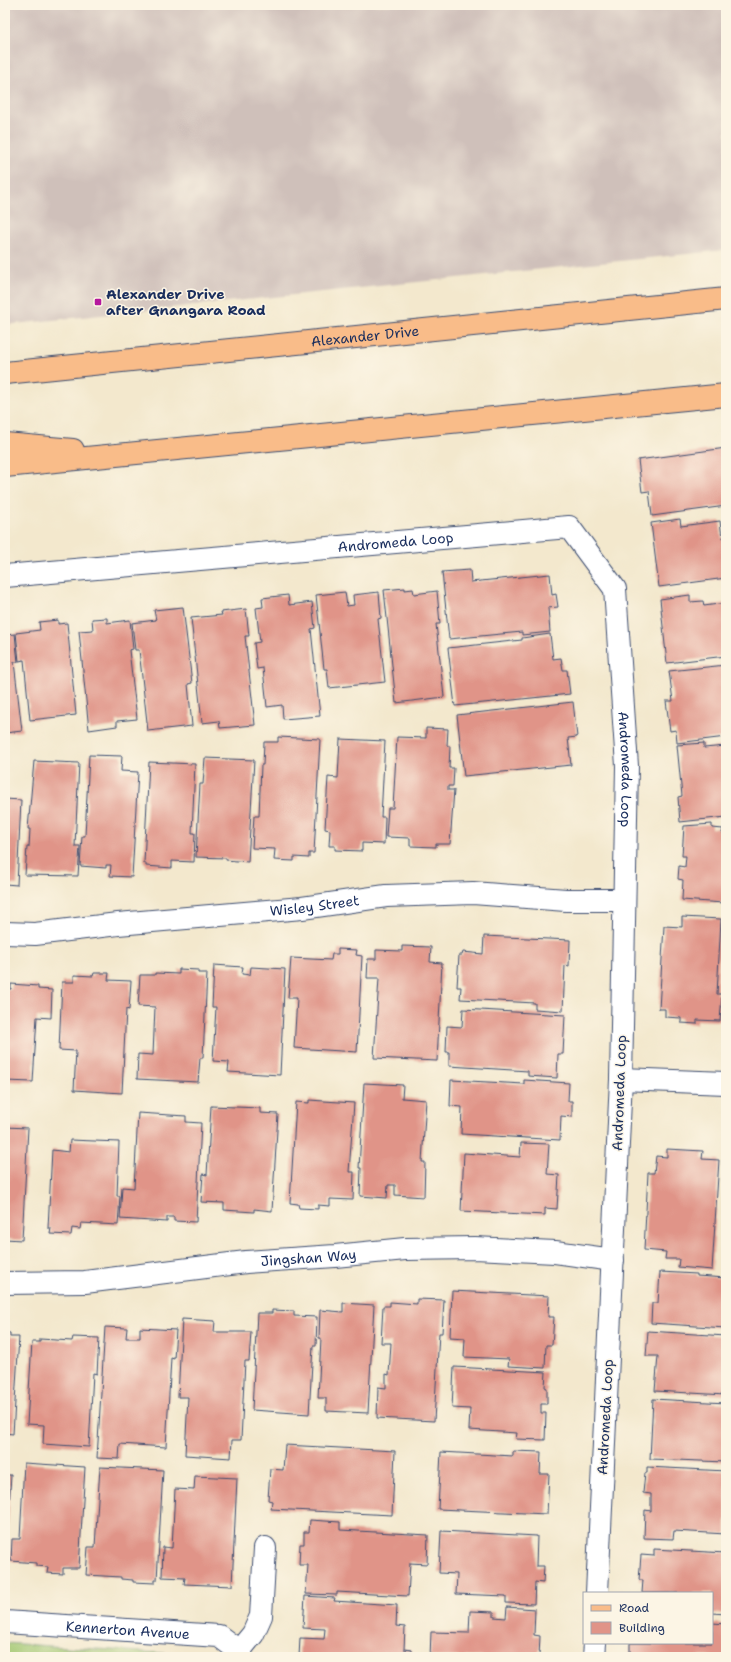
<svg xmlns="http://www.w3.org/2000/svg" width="731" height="1662" viewBox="0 0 731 1662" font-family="'Shantell Sans',sans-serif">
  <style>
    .industrial { fill: #cfc0ba }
    .green { fill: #a3c872; stroke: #5f7c68 }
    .building { fill: #e09488 }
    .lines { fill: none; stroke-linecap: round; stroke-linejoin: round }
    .street-casing { stroke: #3b4b6f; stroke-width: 24 }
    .primary-casing { stroke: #3b4b6f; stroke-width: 24 }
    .street { stroke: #fff; stroke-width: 22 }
    .primary { stroke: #f9bc89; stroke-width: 22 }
    .poi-dot { fill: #b5179e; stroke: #fcf5e5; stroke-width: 1.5 }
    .labels { text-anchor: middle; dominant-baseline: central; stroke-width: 3; stroke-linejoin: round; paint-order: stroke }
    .poi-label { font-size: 14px; font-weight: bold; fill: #1b2f5e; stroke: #fcf5e5; text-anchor: start }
    .street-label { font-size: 14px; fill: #1b2f5e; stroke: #fcf5e5 }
  </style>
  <rect width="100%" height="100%" fill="#fcf5e5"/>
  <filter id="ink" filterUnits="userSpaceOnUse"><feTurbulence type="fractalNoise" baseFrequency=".025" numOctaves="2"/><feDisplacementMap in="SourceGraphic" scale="8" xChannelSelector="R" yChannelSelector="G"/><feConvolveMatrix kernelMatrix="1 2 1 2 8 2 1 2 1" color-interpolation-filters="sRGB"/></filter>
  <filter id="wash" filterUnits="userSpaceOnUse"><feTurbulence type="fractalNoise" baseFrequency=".012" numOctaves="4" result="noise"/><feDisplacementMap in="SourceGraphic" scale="16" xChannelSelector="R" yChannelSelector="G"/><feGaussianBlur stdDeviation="0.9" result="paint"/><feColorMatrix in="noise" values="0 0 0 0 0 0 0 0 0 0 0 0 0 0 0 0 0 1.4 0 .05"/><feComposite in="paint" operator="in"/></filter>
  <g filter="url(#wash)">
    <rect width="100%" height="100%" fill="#f3e8cd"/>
    <path class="industrial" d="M 5,5 L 726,5 L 726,250 L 5,325 Z"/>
    <path class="green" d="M 5,1643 L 189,1655 L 193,1657 L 5,1657 Z"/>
    <g id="blocks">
      <path class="building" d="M 726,448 L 726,506 L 652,516 L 649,491 L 642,492 L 638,460 Z
        M 680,519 L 681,526 L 720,521 L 722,538 L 726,538 L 726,578 L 659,587 L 651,523 Z
        M 470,570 L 471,582 L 550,574 L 552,595 L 556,594 L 558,607 L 548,608 L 550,632 L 522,635 L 522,632 L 449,639 L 442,572 Z
        M 405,588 L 405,590 L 413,589 L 414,594 L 437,591 L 440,624 L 436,624 L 444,697 L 396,703 L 384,590 Z
        M 345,592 L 347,606 L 354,605 L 353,595 L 379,592 L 381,618 L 378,619 L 385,682 L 329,688 L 327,669 L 324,669 L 316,595 Z
        M 288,595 L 289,605 L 312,602 L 315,628 L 311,629 L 320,716 L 283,719 L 282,705 L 267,707 L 263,668 L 257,669 L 254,643 L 260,642 L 256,608 L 263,607 L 262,598 Z
        M 690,595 L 690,602 L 703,601 L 704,606 L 726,603 L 726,656 L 667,663 L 660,599 Z
        M 183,607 L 192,683 L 188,684 L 192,726 L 148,731 L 139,650 L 135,650 L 132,623 L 156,620 L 154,610 Z
        M 246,609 L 249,636 L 245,636 L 255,725 L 220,728 L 219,721 L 202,723 L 191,618 L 222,615 L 221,612 Z
        M 107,618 L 107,623 L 130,620 L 133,649 L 129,650 L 137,719 L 117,721 L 117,726 L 89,730 L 79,631 L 93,630 L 92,619 Z
        M 58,620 L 58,624 L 67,623 L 76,715 L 30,720 L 24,660 L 19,661 L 16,633 L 40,630 L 39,622 Z
        M 15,634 L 18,662 L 14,662 L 22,731 L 5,733 L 5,635 Z
        M 550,634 L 553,659 L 561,658 L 563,670 L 567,670 L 570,694 L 455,706 L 448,648 L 522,640 L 522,638 Z
        M 726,665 L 726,737 L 677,743 L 676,730 L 670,731 L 666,701 L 673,701 L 669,671 Z
        M 573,702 L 577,737 L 568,738 L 571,765 L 464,776 L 457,715 Z
        M 426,728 L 448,729 L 447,746 L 450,746 L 449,768 L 454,768 L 453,786 L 448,786 L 448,790 L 454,790 L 450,844 L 436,844 L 436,847 L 410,846 L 410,838 L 386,837 L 388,808 L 393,808 L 397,737 L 426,738 Z
        M 278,737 L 320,739 L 314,853 L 309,853 L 309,858 L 294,857 L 294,861 L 274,860 L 275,849 L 252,848 L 254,816 L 259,816 L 261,765 L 263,765 L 264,742 L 278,742 Z
        M 340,739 L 385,741 L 381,817 L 385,817 L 384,844 L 362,843 L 362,851 L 335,850 L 335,846 L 329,846 L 330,830 L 325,829 L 328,777 L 338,778 Z
        M 704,743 L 704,748 L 726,746 L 726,817 L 680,822 L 678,797 L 682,796 L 677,745 Z
        M 89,755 L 122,756 L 121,771 L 138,772 L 132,877 L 110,876 L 111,865 L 106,865 L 106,868 L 80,866 L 82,836 L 85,836 Z
        M 205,758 L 254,760 L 248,862 L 226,860 L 226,858 L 196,857 L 200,784 L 203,784 Z
        M 34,761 L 79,763 L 75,846 L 80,846 L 78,876 L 25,875 L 27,847 L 29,847 L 30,829 L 28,829 Z
        M 149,762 L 195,764 L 192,833 L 195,833 L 194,862 L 172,861 L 172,868 L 146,866 L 146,863 L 144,863 Z
        M 5,799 L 21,800 L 17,885 L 5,884 Z
        M 712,824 L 712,828 L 723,829 L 722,833 L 726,833 L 726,902 L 723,901 L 723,903 L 682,900 L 683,880 L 678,879 L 679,866 L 685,867 L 686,856 L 682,856 L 684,826 Z
        M 682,917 L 721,919 L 717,994 L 722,994 L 720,1021 L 697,1020 L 697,1024 L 681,1023 L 681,1018 L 665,1017 L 665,1009 L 659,1009 L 664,926 L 682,927 Z
        M 484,936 L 570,940 L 569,966 L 565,965 L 563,1011 L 535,1009 L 535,1003 L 460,999 L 461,987 L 457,987 L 459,955 L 462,955 L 463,952 L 483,954 Z
        M 402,946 L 431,947 L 430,962 L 442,963 L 437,1061 L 374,1058 L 379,978 L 367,978 L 368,959 L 376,959 L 376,950 L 402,951 Z
        M 338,949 L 357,950 L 356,955 L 362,956 L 357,1052 L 294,1048 L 297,998 L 288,998 L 291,958 L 331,960 L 332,954 L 338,954 Z
        M 214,965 L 243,967 L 242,974 L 250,975 L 251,967 L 285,969 L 280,1075 L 228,1072 L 229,1062 L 213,1061 L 216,1007 L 212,1007 Z
        M 179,969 L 198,970 L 198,973 L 207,973 L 203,1058 L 200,1058 L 198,1082 L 137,1079 L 138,1054 L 153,1055 L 155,1007 L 138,1006 L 140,975 L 155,975 L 155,973 L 179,974 Z
        M 94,973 L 109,973 L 108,980 L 131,981 L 129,1010 L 126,1009 L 122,1093 L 74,1090 L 76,1051 L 59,1050 L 62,982 L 74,982 L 74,975 L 93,976 Z
        M 11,984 L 38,986 L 38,989 L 52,990 L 51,1018 L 37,1017 L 33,1082 L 5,1081 L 5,989 L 11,989 Z
        M 463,1009 L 565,1015 L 563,1054 L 558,1054 L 557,1078 L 528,1076 L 528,1071 L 449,1066 L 449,1052 L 446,1052 L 447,1026 L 462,1027 Z
        M 725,1010 L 726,1010 L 726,1030 L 724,1030 Z
        M 451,1080 L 524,1084 L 524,1080 L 569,1083 L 568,1101 L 572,1101 L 572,1117 L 561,1116 L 560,1140 L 461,1134 L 462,1107 L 450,1106 Z
        M 364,1083 L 403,1085 L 402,1098 L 426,1100 L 422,1162 L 425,1162 L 424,1197 L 395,1195 L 395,1185 L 388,1185 L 387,1198 L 360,1196 L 361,1168 L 359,1168 Z
        M 309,1100 L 354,1103 L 349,1172 L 354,1172 L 353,1200 L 330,1199 L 330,1206 L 318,1205 L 318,1209 L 299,1208 L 298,1204 L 290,1203 L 296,1102 L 309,1103 Z
        M 211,1106 L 260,1108 L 260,1113 L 278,1114 L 272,1211 L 254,1209 L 254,1212 L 224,1210 L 224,1203 L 201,1202 L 203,1174 L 207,1175 Z
        M 138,1113 L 186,1116 L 186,1122 L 201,1123 L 196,1222 L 174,1221 L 174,1217 L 167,1217 L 167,1222 L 120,1219 L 122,1187 L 134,1188 Z
        M 5,1127 L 28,1128 L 22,1240 L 5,1239 Z
        M 70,1140 L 119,1142 L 117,1196 L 120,1196 L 118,1225 L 81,1223 L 80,1229 L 72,1228 L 71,1235 L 50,1234 L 51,1228 L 48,1228 L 52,1150 L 69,1152 Z
        M 521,1143 L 549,1144 L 547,1174 L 559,1175 L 557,1209 L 545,1208 L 545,1215 L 461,1211 L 464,1153 L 520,1157 Z
        M 667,1149 L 703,1151 L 702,1159 L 719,1160 L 712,1270 L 678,1267 L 679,1259 L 665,1259 L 666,1252 L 644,1250 L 648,1173 L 654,1173 L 656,1156 L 667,1157 Z
        M 725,1242 L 726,1242 L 726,1261 L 724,1261 Z
        M 660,1272 L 697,1274 L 697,1276 L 726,1278 L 726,1328 L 651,1323 L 652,1303 L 658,1303 Z
        M 452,1291 L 549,1296 L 548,1317 L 554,1317 L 552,1345 L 546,1345 L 545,1368 L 508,1366 L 509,1359 L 464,1357 L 465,1338 L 450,1337 Z
        M 417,1299 L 444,1300 L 442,1333 L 439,1333 L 434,1421 L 377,1418 L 378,1387 L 386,1388 L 386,1374 L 389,1375 L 391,1343 L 381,1343 L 383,1306 L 390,1306 L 390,1302 L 417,1304 Z
        M 343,1303 L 374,1305 L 368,1413 L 326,1411 L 326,1398 L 318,1398 L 321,1338 L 319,1338 L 320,1310 L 343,1312 Z
        M 272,1310 L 294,1311 L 294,1316 L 317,1317 L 316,1346 L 313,1346 L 309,1414 L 252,1410 L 257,1313 L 272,1313 Z
        M 182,1319 L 215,1321 L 214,1332 L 251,1332 L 249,1361 L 245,1361 L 241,1440 L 232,1440 L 231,1458 L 185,1455 L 188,1397 L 178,1397 Z
        M 105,1327 L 127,1328 L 126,1338 L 140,1338 L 140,1328 L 176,1330 L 174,1359 L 171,1358 L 166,1447 L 120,1444 L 119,1459 L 97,1458 Z
        M 648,1331 L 726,1336 L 726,1395 L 655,1391 L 658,1356 L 646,1356 Z
        M 5,1332 L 10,1333 L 10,1337 L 19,1337 L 13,1434 L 5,1433 Z
        M 73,1337 L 99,1338 L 97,1374 L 93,1373 L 89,1447 L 43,1444 L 44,1425 L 27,1424 L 32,1342 L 40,1342 L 40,1339 L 72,1341 Z
        M 454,1367 L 546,1372 L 545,1387 L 547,1388 L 547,1404 L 541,1404 L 541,1413 L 546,1413 L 545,1440 L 516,1439 L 517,1433 L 469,1430 L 470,1409 L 452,1408 Z
        M 653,1399 L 726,1403 L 726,1462 L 650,1459 Z
        M 285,1445 L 395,1451 L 392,1515 L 271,1509 L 272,1501 L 268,1500 L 270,1469 L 283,1470 Z
        M 513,1451 L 541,1452 L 540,1474 L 549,1474 L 547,1514 L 438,1509 L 441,1452 L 513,1456 Z
        M 24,1463 L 85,1467 L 79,1568 L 63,1568 L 63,1574 L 47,1573 L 48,1567 L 36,1566 L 36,1563 L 11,1561 L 12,1539 L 20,1539 Z
        M 100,1467 L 163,1470 L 157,1580 L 155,1580 L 155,1583 L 133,1582 L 133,1580 L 121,1579 L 121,1577 L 86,1575 L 88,1547 L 95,1547 Z
        M 647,1467 L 726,1471 L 726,1534 L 674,1531 L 673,1539 L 644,1538 L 645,1510 L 651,1511 L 651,1494 L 643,1493 L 645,1473 L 647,1473 Z
        M 5,1471 L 7,1471 L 7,1475 L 11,1475 L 6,1555 L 5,1555 Z
        M 195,1476 L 237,1478 L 232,1586 L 184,1584 L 185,1578 L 162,1577 L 163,1547 L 172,1548 L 175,1489 L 194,1490 Z
        M 310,1520 L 340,1522 L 340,1530 L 428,1535 L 427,1564 L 410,1563 L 408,1596 L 337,1592 L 337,1595 L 306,1594 L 308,1565 L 299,1565 L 300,1544 L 304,1544 L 304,1532 L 309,1532 Z
        M 441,1531 L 537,1536 L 536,1566 L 544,1566 L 543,1583 L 535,1582 L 534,1604 L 506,1603 L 506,1596 L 456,1594 L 457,1574 L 439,1573 Z
        M 654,1549 L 726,1553 L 726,1614 L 712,1613 L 712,1593 L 642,1593 L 643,1580 L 639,1580 L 641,1555 L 654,1556 Z
        M 305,1596 L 335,1598 L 334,1601 L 397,1605 L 396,1626 L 405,1627 L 404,1649 L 412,1650 L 412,1657 L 299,1657 L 300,1638 L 324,1639 L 325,1629 L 303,1628 Z
        M 507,1607 L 535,1609 L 534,1635 L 540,1636 L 539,1657 L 430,1657 L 431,1632 L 469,1633 L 470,1611 L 494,1612 L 494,1617 L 506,1618 Z
        M 712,1623 L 726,1624 L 726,1657 L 630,1657 L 630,1643 L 712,1643 Z"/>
    </g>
  </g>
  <g filter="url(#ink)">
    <use href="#blocks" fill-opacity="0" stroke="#3b4b6f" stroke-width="1"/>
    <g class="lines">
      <g class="street-casing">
        <g id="street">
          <path id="s1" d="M 5,576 L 569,527 L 615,589 L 627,766 L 621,1079 L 597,1593"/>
          <path id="s2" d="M 5,933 L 35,934 L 118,924 L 302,908 L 386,896 L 473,893 L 566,900 L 624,900"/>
          <path d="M 621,1079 L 726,1083"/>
          <path id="s3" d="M 5,1283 L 85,1282 L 246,1262 L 335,1256 L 405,1249 L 475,1248 L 555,1252 L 613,1260"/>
          <path id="s4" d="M 5,1622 L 219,1636 L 239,1651 L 242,1657"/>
          <path d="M 239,1651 L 253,1634 L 261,1616 L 265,1548"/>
          <path d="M 594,1657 L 595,1643"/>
        </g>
      </g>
      <g class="primary-casing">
        <g id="primary">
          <path id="s5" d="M 5,373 L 726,299"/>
          <path d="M 5,444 L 73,450"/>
          <path d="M 5,466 L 726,395"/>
        </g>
      </g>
      <use href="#street" class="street"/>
      <use href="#primary" class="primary"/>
    </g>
  </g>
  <rect class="poi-dot" x="94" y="298" width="8" height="8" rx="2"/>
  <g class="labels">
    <g class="poi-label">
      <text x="106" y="294">Alexander Drive<tspan x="106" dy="16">after Gnangara Road</tspan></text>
    </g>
    <g class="street-label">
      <text stroke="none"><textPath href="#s5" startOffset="362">Alexander Drive</textPath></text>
      <text stroke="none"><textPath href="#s1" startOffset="392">Andromeda Loop</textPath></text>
      <text stroke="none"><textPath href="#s1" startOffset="824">Andromeda Loop</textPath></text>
      <text stroke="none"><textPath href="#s2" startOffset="311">Wisley Street</textPath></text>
      <text transform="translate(619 1093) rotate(-88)">Andromeda Loop</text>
      <text stroke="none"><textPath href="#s3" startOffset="305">Jingshan Way</textPath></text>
      <text transform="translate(605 1417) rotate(-87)">Andromeda Loop</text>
      <text stroke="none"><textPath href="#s4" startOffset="123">Kennerton Avenue</textPath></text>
    </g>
  </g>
  <rect width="731" height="1662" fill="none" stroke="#fcf5e5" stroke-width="20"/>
  <rect x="583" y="1592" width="130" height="52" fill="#fcf5e5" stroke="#a2a6af"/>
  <rect x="591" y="1605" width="20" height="6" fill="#f9bc89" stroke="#a2a6af"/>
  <text x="619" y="1612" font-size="12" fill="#1b2f5e">Road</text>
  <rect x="591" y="1622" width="20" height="12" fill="#e09488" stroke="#a2a6af"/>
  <text x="619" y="1632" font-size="12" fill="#1b2f5e">Building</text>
</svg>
